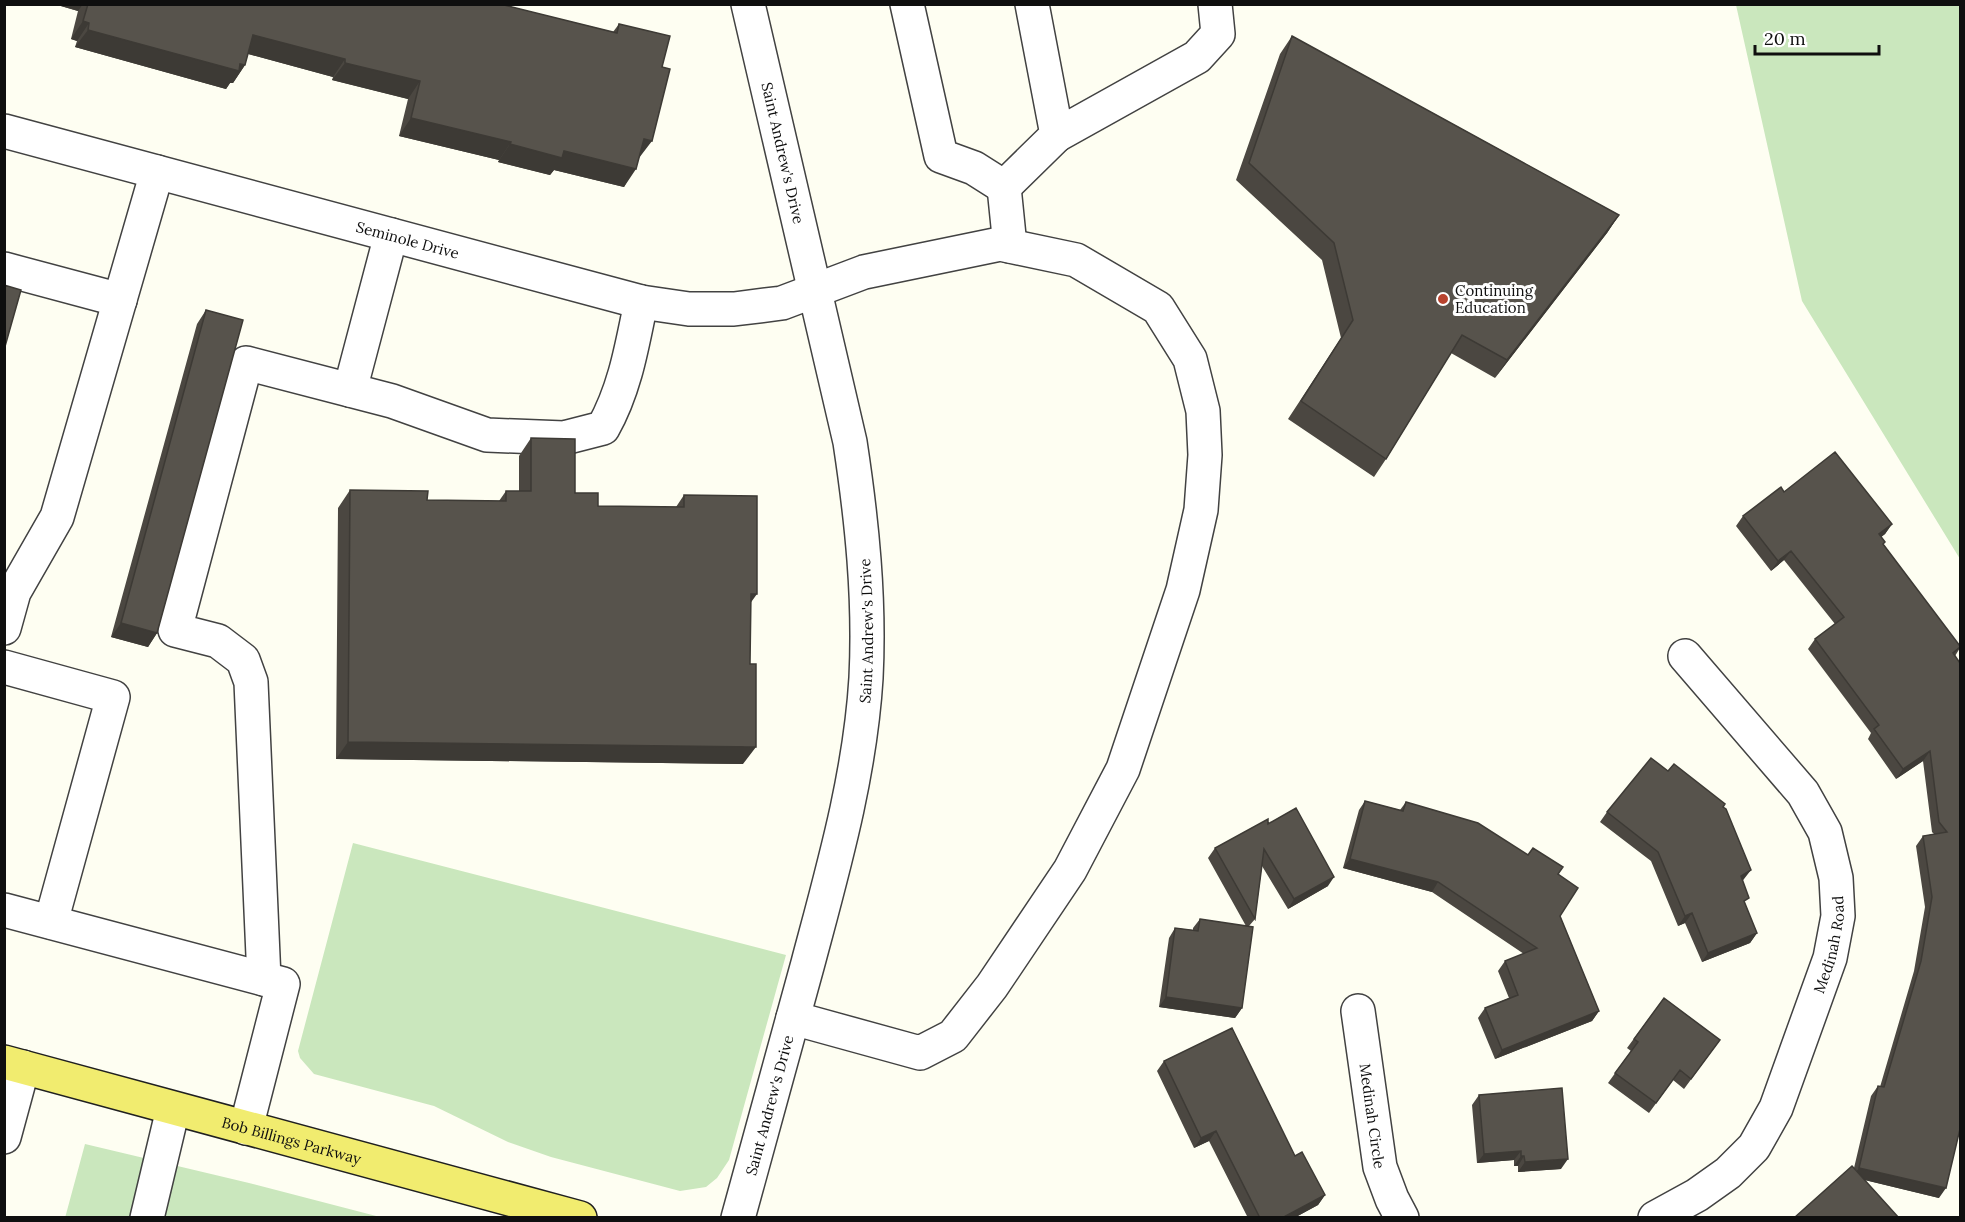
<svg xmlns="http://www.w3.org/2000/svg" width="1965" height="1222" viewBox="0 0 1965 1222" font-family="Lora,serif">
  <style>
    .green { fill: #cae7bd }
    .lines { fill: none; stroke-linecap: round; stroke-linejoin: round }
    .minor-casing { stroke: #424242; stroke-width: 36 }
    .major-casing { stroke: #202020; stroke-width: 36 }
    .minor { stroke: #fff; stroke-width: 33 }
    .major { stroke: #f1ec6f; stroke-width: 33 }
    .wall { fill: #4b4741 }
    .shaded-wall { fill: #3d3a35 }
    .building { fill: #57534c; stroke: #3d3a35; stroke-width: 1.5 }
    .poi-dot { fill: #b8432e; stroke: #fff; stroke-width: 2 }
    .labels { text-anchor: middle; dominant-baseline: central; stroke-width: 6; stroke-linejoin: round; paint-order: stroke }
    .street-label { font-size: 15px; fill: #0f0f0f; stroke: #fff }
    .poi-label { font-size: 15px; fill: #0f0f0f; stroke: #fff; text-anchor: start }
  </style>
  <rect width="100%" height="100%" fill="#fefef2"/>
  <path class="green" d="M 1736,5 L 1960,5 L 1960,559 L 1802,301 Z
    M 353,843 L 786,955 L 729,1160 L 717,1178 L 706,1187 L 680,1191 L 551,1157 L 508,1142 L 434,1106 L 314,1074 L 300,1058 L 298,1051 Z
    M 85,1144 L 249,1183 L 380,1217 L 65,1218 Z"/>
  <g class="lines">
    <g class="minor-casing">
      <g id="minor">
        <path d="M 907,4 L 941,156 L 974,168 L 1004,187"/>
        <path id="s1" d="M 4,131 L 641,302 L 689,309 L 734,309 L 782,303 L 864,272 L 1000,244 L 1076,260 L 1158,308 L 1190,359 L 1203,411 L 1205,455 L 1201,510 L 1183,590 L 1123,769 L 1070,870 L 992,986 L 953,1036 L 920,1053 L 793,1018"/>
        <path d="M 1057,135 L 1197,57 L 1218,34 L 1215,4"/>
        <path d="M 1004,187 L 1057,135 L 1032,4"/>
        <path d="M 1004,187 L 1010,246"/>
        <path d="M 4,269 L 120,300"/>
        <path d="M 350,390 L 391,235"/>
        <path d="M 4,628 L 14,592 L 57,517 L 157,172"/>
        <path d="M 4,667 L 113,697 L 51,922"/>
        <path d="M 4,910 L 283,984 L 246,1128"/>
        <path d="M 264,979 L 251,682 L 243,660 L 218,641 L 175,630 L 246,363 L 392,401 L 487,435 L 564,438 L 603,428 C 625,389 632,346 641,302"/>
        <path id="s2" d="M 1358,1011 L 1380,1167 L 1392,1199 L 1402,1218"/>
        <path d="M 4,1137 L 23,1067"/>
        <path d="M 147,1218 L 173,1109"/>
        <path id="s3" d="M 738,1218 C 762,1133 784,1048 808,963 C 833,869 860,776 866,678 C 870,599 862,521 850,442 L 748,4"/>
        <path id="s4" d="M 1655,1218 L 1697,1195 L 1728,1173 L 1754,1147 L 1776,1108 L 1830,958 L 1838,916 L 1836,878 L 1825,832 L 1803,793 L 1685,656"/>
      </g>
    </g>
    <g class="major-casing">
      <g id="major">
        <path id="s5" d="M 4,1062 L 580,1218"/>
      </g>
    </g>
    <use href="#minor" class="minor"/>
    <use href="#major" class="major"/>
  </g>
  <path class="wall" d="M 54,4 L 500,4 L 613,32 L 619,24 L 639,158 L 624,187 L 554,170 L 550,175 L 498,162 L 499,160 L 399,136 L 408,99 L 332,80 L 333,77 L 248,54 L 245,65 L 233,83 L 230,83 L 226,89 L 75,47 L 77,41 L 71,39 L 78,11 Z
    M 1292,36 L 1619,215 L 1607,233 L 1495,378 L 1451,353 L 1386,459 L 1374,477 L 1288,419 L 1341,338 L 1322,260 L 1236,180 L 1280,54 Z
    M 206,310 L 157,633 L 148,647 L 111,637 L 197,324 Z
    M 531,438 L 575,493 L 598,506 L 676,507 L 684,495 L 751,603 L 743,764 L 336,759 L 338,508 L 350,490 L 427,500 L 499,501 L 506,491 L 519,491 L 519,456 Z
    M 1743,516 L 1892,524 L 1885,534 L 1881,537 L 1884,545 L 1960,648 L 1955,656 L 1939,1198 L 1865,1180 L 1854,1168 L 1871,1096 L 1878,1086 L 1880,1087 L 1914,971 L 1925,907 L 1916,846 L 1923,836 L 1934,834 L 1932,832 L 1923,761 L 1896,779 L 1868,739 L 1871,733 L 1808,649 L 1815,639 L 1835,624 L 1784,560 L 1771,571 L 1736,526 Z
    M 1668,771 L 1723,807 L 1744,879 L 1742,881 L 1745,904 L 1757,933 L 1750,943 L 1702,962 L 1685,923 L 1678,926 L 1651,861 L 1600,822 L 1607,812 Z
    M 1365,801 L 1400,810 L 1406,802 L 1558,875 L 1560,916 L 1599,1011 L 1592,1021 L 1495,1059 L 1478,1018 L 1485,1008 L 1509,998 L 1498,971 L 1505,961 L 1524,954 L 1432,892 L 1343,868 L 1359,810 Z
    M 1268,824 L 1328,886 L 1288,909 L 1262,866 L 1255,919 L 1249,926 L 1242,1008 L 1235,1018 L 1159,1007 L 1169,938 L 1175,928 L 1193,930 L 1193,928 L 1200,919 L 1246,926 L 1208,858 L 1215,848 Z
    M 1664,998 L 1720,1040 L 1684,1089 L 1673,1080 L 1649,1113 L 1608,1083 L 1631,1051 L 1627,1048 Z
    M 1164,1061 L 1295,1156 L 1325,1195 L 1318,1205 L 1294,1218 L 1248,1218 L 1209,1141 L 1194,1148 L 1157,1071 Z
    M 1479,1095 L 1561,1169 L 1518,1172 L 1518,1166 L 1514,1166 L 1514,1160 L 1477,1163 L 1472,1105 Z"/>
  <path class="shaded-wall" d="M 54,4 L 83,4 L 78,11 Z
    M 83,21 L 89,23 L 77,41 L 71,39 Z
    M 88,30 L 240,64 L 245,65 L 233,83 L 230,83 L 226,89 L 75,47 Z
    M 253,35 L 345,59 L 333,77 L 241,52 Z
    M 345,63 L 420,81 L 408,99 L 332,80 Z
    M 411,118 L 511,142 L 499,160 L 399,136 Z
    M 644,139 L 652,141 L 639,158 Z
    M 510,144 L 564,151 L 636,169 L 624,187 L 554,170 L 550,175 L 498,162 Z
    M 1619,215 L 1607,233 L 1495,378 L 1507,360 Z
    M 1892,524 L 1885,534 L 1872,544 L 1879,534 Z
    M 1791,551 L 1784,560 L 1771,571 L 1778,561 Z
    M 751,594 L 757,594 L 744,612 Z
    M 121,623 L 157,633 L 148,647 L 111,637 Z
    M 348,742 L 756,747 L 743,764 L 336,759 Z
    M 1930,751 L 1923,761 L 1896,779 L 1903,769 Z
    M 1350,859 L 1438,882 L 1432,892 L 1343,868 Z
    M 1751,870 L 1744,879 L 1734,886 L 1741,876 Z
    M 1334,877 L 1328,886 L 1288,909 L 1294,899 Z
    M 1692,913 L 1685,923 L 1678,926 L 1685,916 Z
    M 1757,933 L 1750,943 L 1702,962 L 1708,953 Z
    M 1166,997 L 1242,1008 L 1235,1018 L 1159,1007 Z
    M 1599,1011 L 1592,1021 L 1495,1059 L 1502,1050 Z
    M 1216,1131 L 1209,1141 L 1194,1148 L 1201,1138 Z
    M 1521,1151 L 1514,1160 L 1477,1163 L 1484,1154 Z
    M 1521,1156 L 1524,1156 L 1518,1166 L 1514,1166 Z
    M 1568,1159 L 1561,1169 L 1518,1172 L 1525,1162 Z
    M 1859,1168 L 1946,1188 L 1939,1198 L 1852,1177 Z
    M 1325,1195 L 1318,1205 L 1294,1218 L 1282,1218 Z"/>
  <path class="building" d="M 88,4 L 500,4 L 617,33 L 619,24 L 670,36 L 662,67 L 670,69 L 652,141 L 644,139 L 636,169 L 564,151 L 562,158 L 510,144 L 511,142 L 411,118 L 420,81 L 345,63 L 345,59 L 253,35 L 245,65 L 240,64 L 239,71 L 88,30 L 89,23 L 83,21 Z
    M 1292,36 L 1619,215 L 1507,360 L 1462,335 L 1386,459 L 1301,401 L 1353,320 L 1334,243 L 1249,163 Z
    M 4,285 L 21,290 L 4,350 Z
    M 206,310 L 243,320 L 157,633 L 121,623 Z
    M 531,438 L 575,439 L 575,493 L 598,493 L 598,506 L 684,507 L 684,495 L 757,496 L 757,594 L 751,594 L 750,664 L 756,664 L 756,747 L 348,742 L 350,490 L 428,491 L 427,500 L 506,501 L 506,491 L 531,491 Z
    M 1835,452 L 1892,524 L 1879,534 L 1885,542 L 1883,544 L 1960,646 L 1960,647 L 1953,653 L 1960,663 L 1960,1129 L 1946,1188 L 1859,1168 L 1878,1086 L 1884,1087 L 1921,961 L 1932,897 L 1923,836 L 1947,832 L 1939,822 L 1930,751 L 1903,769 L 1874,729 L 1879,725 L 1815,639 L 1844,617 L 1791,551 L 1778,561 L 1743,516 L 1781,487 L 1784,492 Z
    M 1651,758 L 1668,771 L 1674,764 L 1725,804 L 1723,807 L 1726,809 L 1751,870 L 1741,876 L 1749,898 L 1744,901 L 1757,933 L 1708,953 L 1692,913 L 1685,916 L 1658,852 L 1607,812 Z
    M 1365,801 L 1403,811 L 1406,802 L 1478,823 L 1528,855 L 1533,848 L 1563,867 L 1558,874 L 1578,888 L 1560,916 L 1599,1011 L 1502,1050 L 1485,1008 L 1518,995 L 1505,961 L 1537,948 L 1438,882 L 1350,859 Z
    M 1296,808 L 1334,877 L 1294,899 L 1264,849 L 1255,919 L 1215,848 L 1268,819 L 1268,824 Z
    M 1200,919 L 1253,927 L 1242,1008 L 1166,997 L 1175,928 L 1198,931 Z
    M 1664,998 L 1720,1040 L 1691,1079 L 1680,1070 L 1656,1103 L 1615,1073 L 1638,1042 L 1634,1039 Z
    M 1232,1028 L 1295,1156 L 1302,1152 L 1325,1195 L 1282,1218 L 1260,1218 L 1216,1131 L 1201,1138 L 1164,1061 Z
    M 1562,1088 L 1568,1159 L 1525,1162 L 1524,1156 L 1521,1156 L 1521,1151 L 1484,1154 L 1479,1095 Z
    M 1852,1166 L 1899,1218 L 1794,1218 Z"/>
  <circle class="poi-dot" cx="1443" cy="299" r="6"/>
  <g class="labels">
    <g class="street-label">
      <text transform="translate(783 153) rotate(77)">Saint Andrew's Drive</text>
      <text stroke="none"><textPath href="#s1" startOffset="418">Seminole Drive</textPath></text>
      <text stroke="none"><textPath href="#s3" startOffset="603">Saint Andrew's Drive</textPath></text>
      <text stroke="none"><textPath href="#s4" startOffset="340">Medinah Road</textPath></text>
      <text stroke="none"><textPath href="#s3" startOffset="117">Saint Andrew's Drive</textPath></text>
      <text stroke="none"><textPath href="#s2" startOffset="106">Medinah Circle</textPath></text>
      <text stroke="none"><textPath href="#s5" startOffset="298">Bob Billings Parkway</textPath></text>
    </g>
    <g class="poi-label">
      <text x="1455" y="290">Continuing<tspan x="1455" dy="17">Education</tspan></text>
    </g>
  </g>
  <rect width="1965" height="1222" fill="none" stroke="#0f0f0f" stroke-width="12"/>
  <path d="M1755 45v9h124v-9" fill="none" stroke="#0f0f0f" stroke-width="3"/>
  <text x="1764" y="45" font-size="18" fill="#0f0f0f" stroke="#ffffff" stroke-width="4.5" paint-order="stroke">20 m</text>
</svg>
